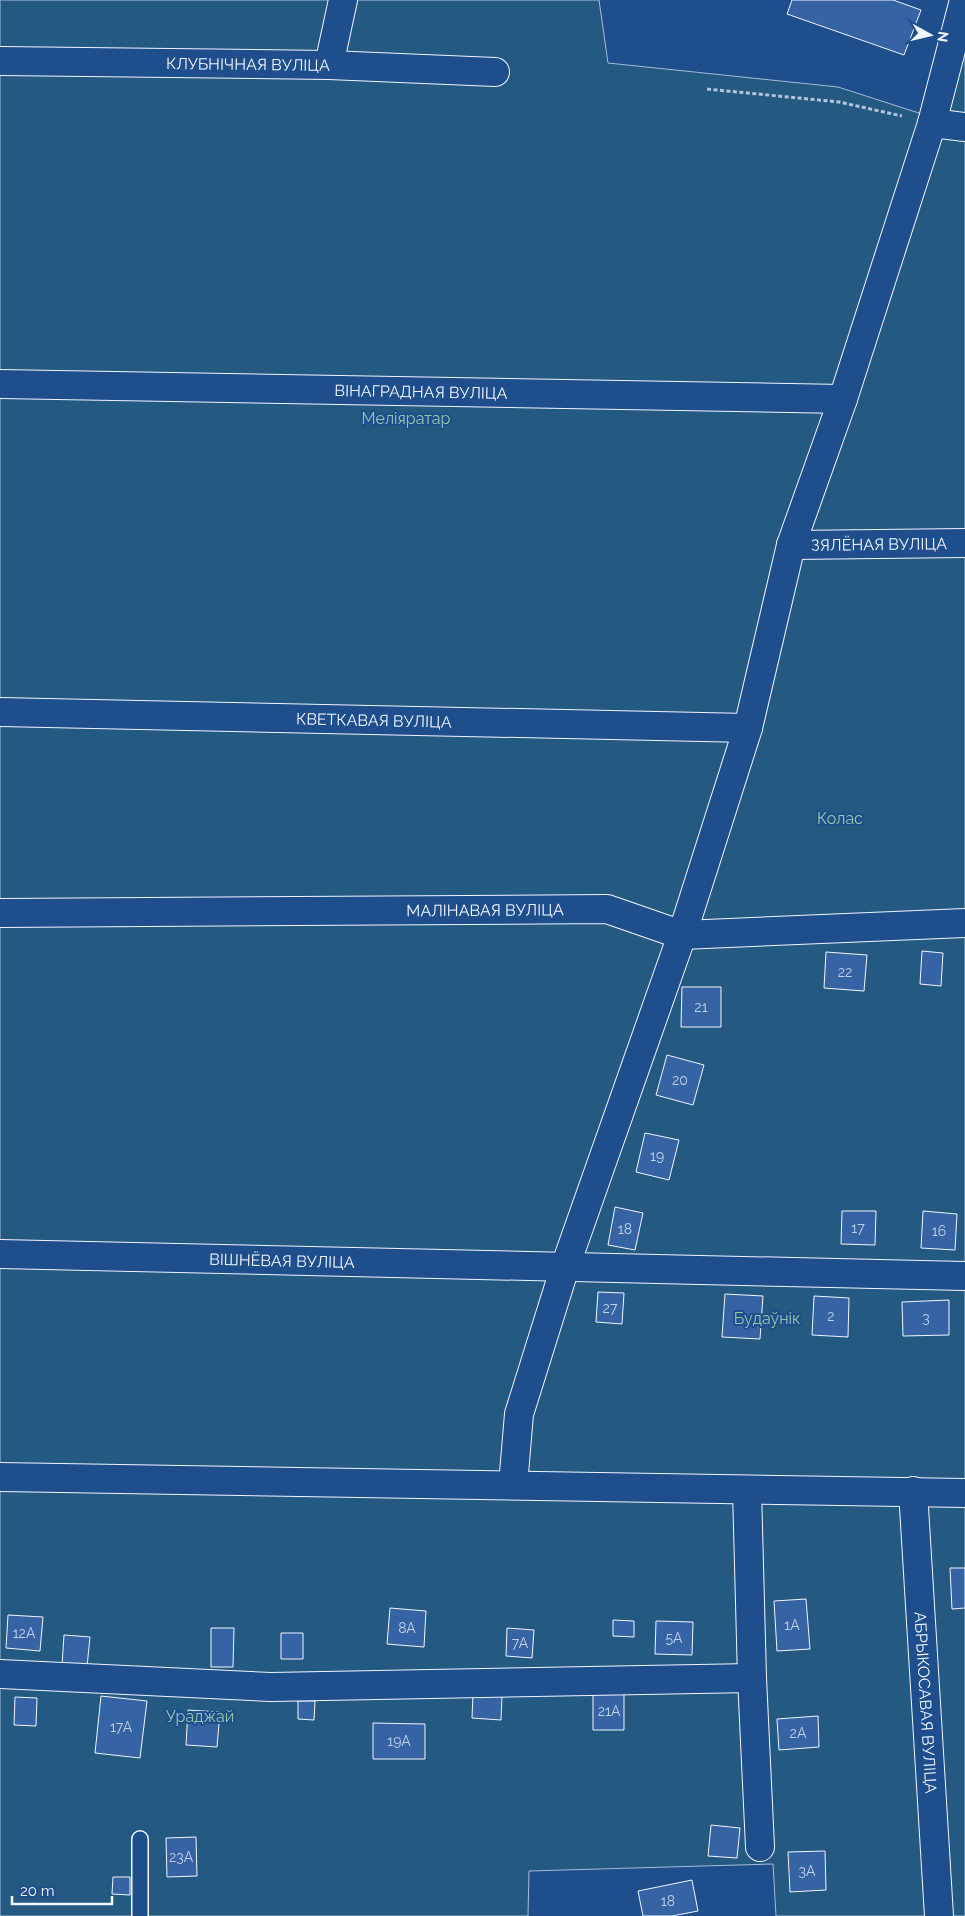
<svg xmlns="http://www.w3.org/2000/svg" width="965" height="1916" viewBox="0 0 965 1916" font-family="Raleway,sans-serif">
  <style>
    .green { fill: #245a82; stroke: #a8bbd7 }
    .building { fill: #3563a3; stroke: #f2f6ff }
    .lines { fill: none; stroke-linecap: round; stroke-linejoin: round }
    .lane-casing { stroke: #f2f6ff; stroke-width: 18 }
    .street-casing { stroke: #f2f6ff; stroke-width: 30 }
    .path { stroke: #b3c4dc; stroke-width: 3; stroke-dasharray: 4 2.5; stroke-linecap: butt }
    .lane { stroke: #1f4e8c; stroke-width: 15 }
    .street { stroke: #1f4e8c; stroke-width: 28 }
    .labels { text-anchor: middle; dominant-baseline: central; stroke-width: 4; stroke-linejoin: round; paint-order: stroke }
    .number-label { font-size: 14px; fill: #c3d1e8 }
    .street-label { font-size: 16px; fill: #f2f6ff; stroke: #1f4e8c }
    .park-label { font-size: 16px; fill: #97c8a6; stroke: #1f4e8c }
  </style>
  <rect width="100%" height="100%" fill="#1f4e8c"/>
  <path class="green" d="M 0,0 L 599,0 L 608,63 L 838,87 L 925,115 L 965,0 L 965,1916 L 776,1916 L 773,1864 L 529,1871 L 528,1916 L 0,1916 Z"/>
  <path class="building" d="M 792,0 L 893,0 L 921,10 L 904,55 L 787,14 Z
    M 922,951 L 943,953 L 941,986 L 920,984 Z
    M 826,952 L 867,955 L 864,991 L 824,988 Z
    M 682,987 L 721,987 L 721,1027 L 681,1027 Z
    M 667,1055 L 704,1065 L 693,1105 L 656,1095 Z
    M 645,1133 L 679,1140 L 669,1180 L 636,1172 Z
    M 615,1207 L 643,1213 L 635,1250 L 608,1245 Z
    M 842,1211 L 876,1211 L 875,1245 L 841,1244 Z
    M 923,1211 L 957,1214 L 955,1250 L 921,1248 Z
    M 598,1292 L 624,1293 L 622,1324 L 596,1322 Z
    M 725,1294 L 763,1296 L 760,1339 L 722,1337 Z
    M 814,1296 L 849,1298 L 848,1337 L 812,1335 Z
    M 949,1300 L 949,1335 L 903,1336 L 902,1302 Z
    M 950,1568 L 965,1568 L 965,1608 L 952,1609 Z
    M 806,1599 L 810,1649 L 777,1651 L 774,1601 Z
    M 390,1608 L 426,1611 L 424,1647 L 387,1644 Z
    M 8,1615 L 43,1617 L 40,1651 L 6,1648 Z
    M 613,1620 L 634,1621 L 634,1637 L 613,1636 Z
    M 656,1621 L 693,1622 L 692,1655 L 655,1654 Z
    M 211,1628 L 234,1628 L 233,1667 L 211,1667 Z
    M 507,1628 L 534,1630 L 532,1658 L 506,1656 Z
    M 281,1633 L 303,1633 L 303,1659 L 281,1659 Z
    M 64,1635 L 90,1637 L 87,1667 L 62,1665 Z
    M 593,1692 L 624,1692 L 624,1730 L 593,1730 Z
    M 473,1694 L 502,1695 L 501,1720 L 472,1718 Z
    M 101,1696 L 147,1701 L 140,1758 L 95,1753 Z
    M 15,1697 L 37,1698 L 36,1726 L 14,1725 Z
    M 298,1701 L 315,1701 L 314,1720 L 298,1719 Z
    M 188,1710 L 220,1712 L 217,1747 L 186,1745 Z
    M 818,1716 L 819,1747 L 779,1750 L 777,1719 Z
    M 373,1723 L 425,1724 L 425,1759 L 373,1759 Z
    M 711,1825 L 740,1828 L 737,1858 L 708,1856 Z
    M 196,1837 L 197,1876 L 167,1877 L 166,1838 Z
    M 825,1851 L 826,1890 L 790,1892 L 788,1852 Z
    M 113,1877 L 130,1877 L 130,1895 L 112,1894 Z
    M 692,1880 L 698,1911 L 672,1916 L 643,1916 L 638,1891 Z"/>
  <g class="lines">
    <g class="lane-casing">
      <path id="lane" d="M 140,1839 L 140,1916"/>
    </g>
    <g class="street-casing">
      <g id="street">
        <path id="s1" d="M 0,61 L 329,65 L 495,72"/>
        <path d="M 329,65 L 343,0"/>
        <path d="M 932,123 L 965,127"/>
        <path id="s2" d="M 0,384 L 843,399"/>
        <path id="s3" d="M 791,545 L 965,543"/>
        <path id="s4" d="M 0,712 L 748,728"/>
        <path id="s5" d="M 0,913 L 607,909 L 682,935 L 965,923"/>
        <path id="s6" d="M 0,1254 L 965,1276"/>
        <path d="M 0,1477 L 965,1493"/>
        <path d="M 513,1485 L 519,1414 L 565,1267 L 682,935 L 748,728 L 791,545 L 843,399 L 932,123 L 964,0"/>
        <path d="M 747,1490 L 752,1678 L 760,1847"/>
        <path id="s7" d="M 913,1491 L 939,1916"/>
        <path d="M 0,1674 L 271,1687 L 752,1678"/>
      </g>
    </g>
    <path class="path" d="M 707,89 L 839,102 L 902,116"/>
    <use href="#lane" class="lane"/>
    <use href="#street" class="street"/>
  </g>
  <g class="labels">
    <g class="number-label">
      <text x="845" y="972">22</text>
      <text x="701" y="1007">21</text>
      <text x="680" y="1080">20</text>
      <text x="657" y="1156">19</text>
      <text x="858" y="1228">17</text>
      <text x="625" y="1229">18</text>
      <text x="939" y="1231">16</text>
      <text x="610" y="1308">27</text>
      <text x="831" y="1316">2</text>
      <text x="926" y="1318">3</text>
      <text x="792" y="1625">1А</text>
      <text x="407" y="1628">8А</text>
      <text x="24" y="1633">12А</text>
      <text x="674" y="1638">5А</text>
      <text x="520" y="1643">7А</text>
      <text x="609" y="1711">21А</text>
      <text x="121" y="1727">17А</text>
      <text x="798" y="1733">2А</text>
      <text x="399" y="1741">19А</text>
      <text x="181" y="1857">23А</text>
      <text x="807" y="1871">3А</text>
      <text x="668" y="1901">18</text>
    </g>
    <g class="street-label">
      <text stroke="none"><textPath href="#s1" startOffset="248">КЛУБНІЧНАЯ ВУЛІЦА</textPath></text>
      <text stroke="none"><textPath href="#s2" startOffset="421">ВІНАГРАДНАЯ ВУЛІЦА</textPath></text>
      <text stroke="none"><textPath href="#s3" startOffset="88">ЗЯЛЁНАЯ ВУЛІЦА</textPath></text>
      <text stroke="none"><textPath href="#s4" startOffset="374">КВЕТКАВАЯ ВУЛІЦА</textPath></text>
      <text stroke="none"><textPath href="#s5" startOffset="485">МАЛІНАВАЯ ВУЛІЦА</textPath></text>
      <text stroke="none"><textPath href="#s6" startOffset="282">ВІШНЁВАЯ ВУЛІЦА</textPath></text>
      <text stroke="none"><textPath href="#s7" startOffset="212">АБРЫКОСАВАЯ ВУЛІЦА</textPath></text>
    </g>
    <g class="park-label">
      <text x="406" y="418">Меліяратар</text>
      <text x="840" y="818">Колас</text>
      <text x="767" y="1318">Будаўнік</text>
      <text x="200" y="1716">Ураджай</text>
    </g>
  </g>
  <g transform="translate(930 35) rotate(98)" stroke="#1f4e8c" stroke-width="4" paint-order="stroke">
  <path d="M0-4L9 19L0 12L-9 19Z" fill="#f2f6ff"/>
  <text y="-8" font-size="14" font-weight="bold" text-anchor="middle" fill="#f2f6ff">N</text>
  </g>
  <path d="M12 1896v8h100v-8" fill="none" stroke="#f2f6ff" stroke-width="2.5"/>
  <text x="20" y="1896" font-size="15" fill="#f2f6ff" stroke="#1f4e8c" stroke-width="4" paint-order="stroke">20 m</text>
</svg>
